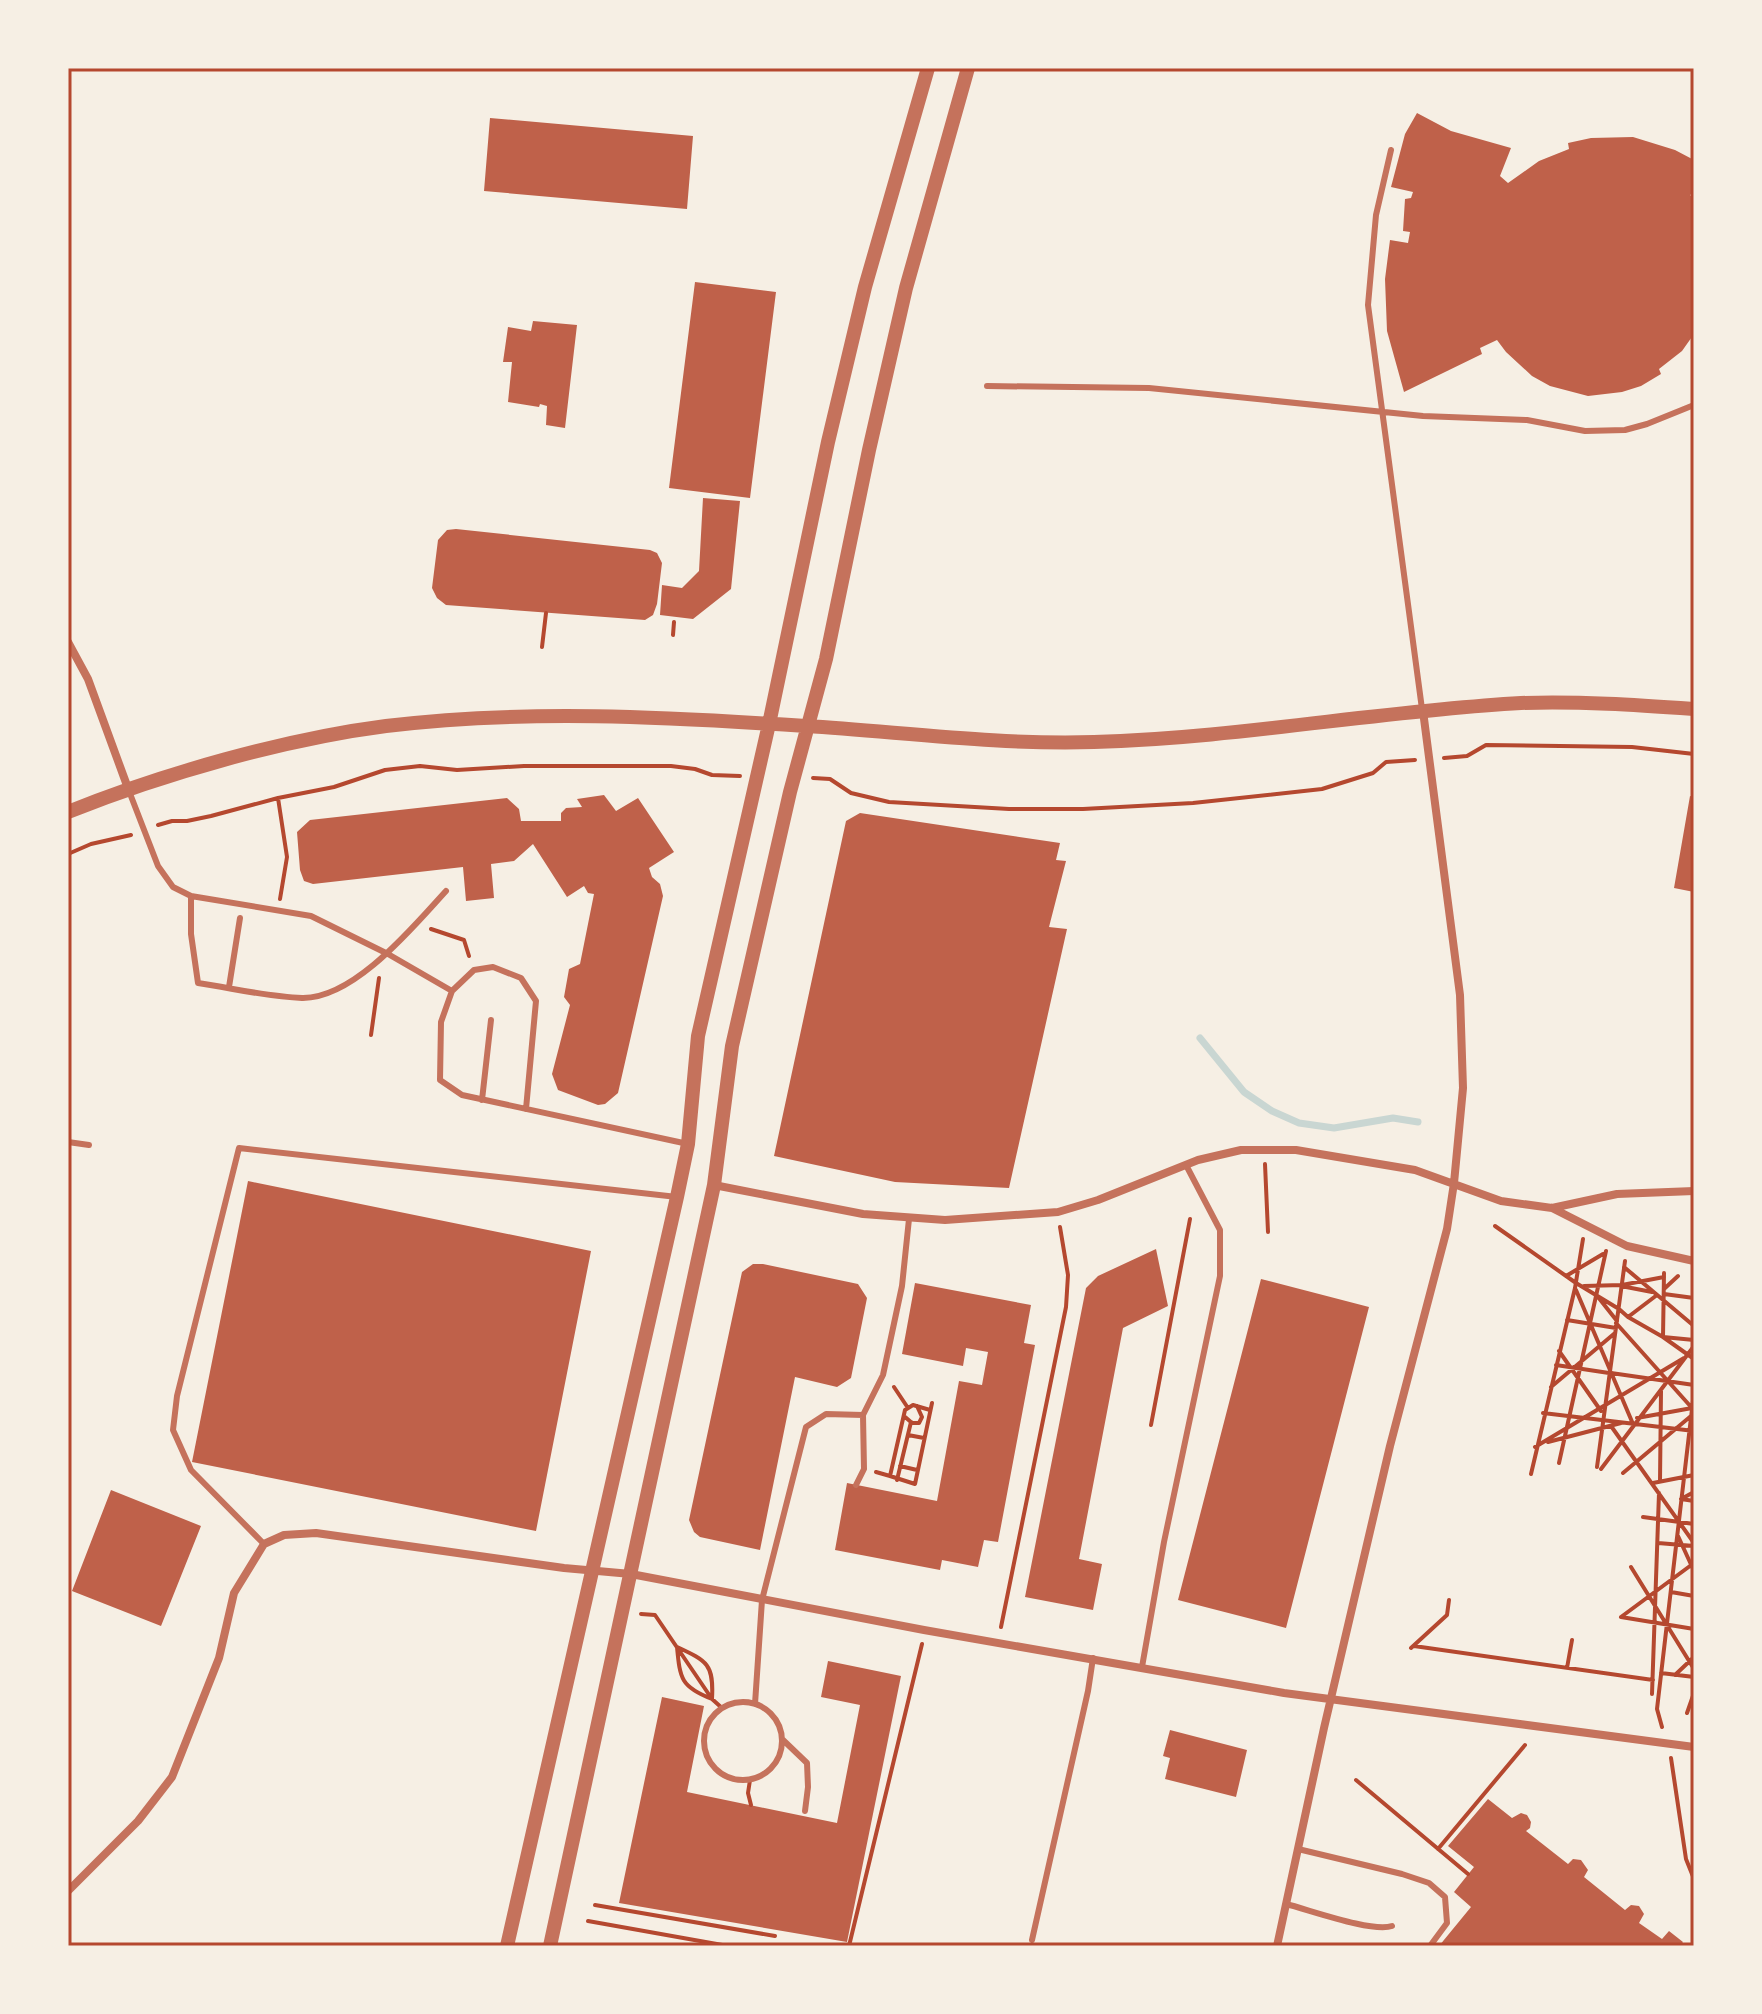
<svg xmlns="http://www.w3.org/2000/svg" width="1762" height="2014" viewBox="0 0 1762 2014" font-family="Barlow,sans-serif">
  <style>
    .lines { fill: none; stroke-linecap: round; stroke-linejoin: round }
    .stream { stroke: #c9d6d2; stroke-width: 7 }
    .building { fill: #bf614a }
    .path { stroke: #b5482f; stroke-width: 4 }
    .service { stroke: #c5725c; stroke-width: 6 }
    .minor { stroke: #c5725c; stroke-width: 8 }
    .tertiary { stroke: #c5725c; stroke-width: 14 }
    .neatline { fill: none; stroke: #b5482f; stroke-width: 3 }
  </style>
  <rect width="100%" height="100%" fill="#f6efe4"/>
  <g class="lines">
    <path class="stream" d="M 1200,1038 L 1244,1092 L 1272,1111 L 1299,1123 L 1334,1128 L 1393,1118 L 1418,1122"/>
  </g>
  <path class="building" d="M 1417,113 L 1451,131 L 1511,148 L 1500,176 L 1508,183 L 1539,161 L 1569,149 L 1568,143 L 1591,138 L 1633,137 L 1675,150 L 1694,160 L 1694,192 L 1690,195 L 1694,199 L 1694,334 L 1682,351 L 1659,369 L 1661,374 L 1641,386 L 1622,392 L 1588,396 L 1550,386 L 1532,376 L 1506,352 L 1497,340 L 1480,348 L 1482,354 L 1404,392 L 1387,331 L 1385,279 L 1390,240 L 1408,243 L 1410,232 L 1403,231 L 1405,199 L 1411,198 L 1413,192 L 1391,187 L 1405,134 Z
    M 490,118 L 693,136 L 687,209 L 484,191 Z
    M 695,282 L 776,292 L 750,498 L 669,488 Z
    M 533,321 L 577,325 L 565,428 L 546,425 L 547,406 L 540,404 L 539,407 L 508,402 L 512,362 L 503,362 L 508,327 L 531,331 Z
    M 703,498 L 740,501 L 731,589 L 693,619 L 660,615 L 662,585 L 682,588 L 699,571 Z
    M 456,529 L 650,550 L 657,553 L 662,563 L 657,604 L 653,615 L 645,620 L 446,605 L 437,598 L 432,588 L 438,540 L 447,530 Z
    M 604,795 L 616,811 L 638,798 L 674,852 L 649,868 L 652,877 L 660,884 L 663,896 L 618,1093 L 605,1104 L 598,1105 L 558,1090 L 552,1074 L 570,1005 L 564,997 L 569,969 L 580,964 L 594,894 L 588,893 L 584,886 L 567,897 L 533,844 L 514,861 L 491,864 L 494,898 L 466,901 L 463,867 L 313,884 L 304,881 L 300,870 L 297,832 L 310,820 L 507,798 L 519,809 L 521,821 L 561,821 L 561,813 L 566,808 L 582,807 L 577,799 Z
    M 1690,796 L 1694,797 L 1694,892 L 1674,888 Z
    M 860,813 L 1060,843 L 1056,860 L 1066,861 L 1049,927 L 1067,929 L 1009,1188 L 895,1182 L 774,1156 L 846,821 Z
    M 248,1181 L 591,1251 L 536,1531 L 192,1462 Z
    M 1156,1249 L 1168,1306 L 1123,1328 L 1079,1559 L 1102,1564 L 1093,1610 L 1025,1597 L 1086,1288 L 1098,1276 Z
    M 753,1264 L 763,1264 L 858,1284 L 867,1298 L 851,1378 L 837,1387 L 795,1377 L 760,1550 L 700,1537 L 694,1532 L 689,1520 L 742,1272 Z
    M 1261,1279 L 1369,1307 L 1286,1628 L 1178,1600 Z
    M 915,1283 L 1031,1305 L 1024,1343 L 1035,1345 L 998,1542 L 984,1540 L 978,1567 L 942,1560 L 940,1570 L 835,1550 L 847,1483 L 937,1501 L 959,1381 L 982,1385 L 988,1352 L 966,1348 L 963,1366 L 902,1354 Z
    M 111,1490 L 201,1526 L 161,1626 L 72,1591 Z
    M 828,1661 L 901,1676 L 847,1942 L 619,1903 L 662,1697 L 704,1706 L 687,1792 L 837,1823 L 860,1705 L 821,1697 Z
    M 1170,1730 L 1247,1750 L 1236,1797 L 1165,1779 L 1170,1758 L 1163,1756 Z
    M 1488,1799 L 1512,1818 L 1521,1813 L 1527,1815 L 1531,1822 L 1530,1828 L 1526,1831 L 1568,1864 L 1573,1859 L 1581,1860 L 1588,1870 L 1584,1877 L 1625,1910 L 1631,1905 L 1639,1906 L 1644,1914 L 1639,1923 L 1662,1939 L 1669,1931 L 1683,1942 L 1680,1946 L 1439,1946 L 1471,1907 L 1454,1892 L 1474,1867 L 1448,1846 Z"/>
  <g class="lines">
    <path class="path" d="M 673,635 L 674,622
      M 542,647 L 546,613
      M 1444,758 L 1467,756 L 1486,745 L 1632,747 L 1694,754
      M 813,778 L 830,779 L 851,793 L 889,802 L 1009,809 L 1083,809 L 1193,803 L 1322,789 L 1373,773 L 1386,762 L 1415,760
      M 278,798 L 287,857 L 280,899
      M 158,825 L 172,821 L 187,821 L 211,816 L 278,798 L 334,787 L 385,770 L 420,766 L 457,770 L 524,766 L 671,766 L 695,769 L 712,775 L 740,776
      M 68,854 L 91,844 L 131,835
      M 431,929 L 464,940 L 469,956
      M 371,1035 L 379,978
      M 1265,1164 L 1268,1232
      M 1495,1226 L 1576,1283 L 1619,1309 L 1628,1317 L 1657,1295
      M 1624,1267 L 1694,1326
      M 1664,1273 L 1663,1337 L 1694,1340
      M 1566,1276 L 1603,1254
      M 1584,1286 L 1622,1285 L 1664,1277
      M 1621,1286 L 1652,1292
      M 1664,1289 L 1678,1276
      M 1576,1290 L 1633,1424
      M 1664,1294 L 1694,1298
      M 1598,1297 L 1617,1321
      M 1628,1317 L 1663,1337 L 1694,1359
      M 1567,1320 L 1616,1328
      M 1616,1323 L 1692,1408
      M 1559,1351 L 1601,1411
      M 1556,1365 L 1609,1373
      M 1611,1373 L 1694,1385
      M 894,1387 L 908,1408
      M 1551,1387 L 1615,1333
      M 1543,1413 L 1694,1431
      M 904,1416 L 912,1423 L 919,1423 L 922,1417 L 917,1406
      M 1637,1418 L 1692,1408
      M 1151,1425 L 1190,1219
      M 1611,1426 L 1694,1543
      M 908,1435 L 924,1438
      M 1548,1442 L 1621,1423
      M 1535,1447 L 1684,1358
      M 1559,1463 L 1606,1251
      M 900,1466 L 917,1470
      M 1597,1467 L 1625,1261
      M 1601,1469 L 1694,1346
      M 876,1472 L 890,1476 L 905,1410 L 913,1405 L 930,1410
      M 1623,1473 L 1691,1416
      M 1531,1474 L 1575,1288 L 1583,1239
      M 890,1476 L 915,1484 L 932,1403
      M 897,1480 L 911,1422
      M 1660,1481 L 1661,1391
      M 1653,1483 L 1694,1475
      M 1681,1499 L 1694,1492
      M 1681,1499 L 1694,1501
      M 1643,1517 L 1694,1524
      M 1678,1536 L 1694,1571
      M 1658,1543 L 1694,1546
      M 1631,1567 L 1694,1669
      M 1671,1592 L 1694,1596
      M 641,1614 L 655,1615 L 712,1699 L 722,1708
      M 1621,1617 L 1694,1563
      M 1621,1617 L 1694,1629
      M 1001,1627 L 1066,1307 L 1068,1275 L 1060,1227
      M 1414,1646 L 1653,1680
      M 677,1647 C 707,1661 714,1664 712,1699 C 681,1687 680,1679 677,1647 Z
      M 1411,1648 L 1447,1615 L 1449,1600
      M 1567,1668 L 1572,1640
      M 1661,1673 L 1694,1677
      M 1675,1675 L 1694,1657
      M 1652,1694 L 1659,1493
      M 1687,1713 L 1694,1693
      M 1662,1727 L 1657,1709 L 1694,1392
      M 1671,1758 L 1686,1859 L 1694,1879
      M 750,1780 L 748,1793 L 751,1805
      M 1356,1780 L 1468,1874
      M 1438,1849 L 1525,1745
      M 595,1905 L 775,1936
      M 588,1921 L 728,1946
      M 849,1946 L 922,1644"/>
    <path class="service" d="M 1391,150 L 1376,215 L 1368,305 L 1422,709
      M 987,386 L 1149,388 L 1423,416 L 1527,420 L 1585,431 L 1625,430 L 1647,424 L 1694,405
      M 129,791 L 158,866 L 173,887 L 191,896 L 311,916 L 388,954 L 452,991 L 474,970 L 493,967 L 521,978 L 536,1001 L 526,1109
      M 191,896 L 191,934 L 198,983 C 232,988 268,997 302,998 C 354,999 413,927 446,891
      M 229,987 L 240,918
      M 452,991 L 441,1022 L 440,1080 L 462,1095 L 688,1144
      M 482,1100 L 491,1020
      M 68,1142 L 89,1145
      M 856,1485 L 864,1469 L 863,1415 L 883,1375 L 902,1286 L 909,1219
      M 264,1544 L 191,1470 L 173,1430 L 177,1396 L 239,1148 L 677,1197
      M 1142,1667 L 1164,1542 L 1220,1276 L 1220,1230 L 1186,1165
      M704 1741a39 39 0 1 1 78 0a39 39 0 1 1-78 0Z
      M 755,1704 L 762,1600 L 806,1427 L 826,1414 L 863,1415
      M 782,1739 L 807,1763 L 808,1787 L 805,1811
      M 1298,1849 L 1402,1874 L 1429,1883 L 1445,1897 L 1447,1923 L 1430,1946
      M 1286,1904 C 1310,1910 1373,1933 1392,1926
      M 1032,1940 L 1088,1691 L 1093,1658"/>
    <path class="minor" d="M 68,642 L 88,679 L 129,791
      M 714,1185 L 863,1214 L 945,1220 L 1058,1212 L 1098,1200 L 1198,1160 L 1241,1150 L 1296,1150 L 1415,1170 L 1501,1201 L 1552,1208 L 1617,1194 L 1694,1191
      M 1552,1208 L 1627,1246 L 1694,1261
      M 68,1891 L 138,1821 L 172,1777 L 219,1658 L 234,1593 L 264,1544 L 284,1535 L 316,1533 L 564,1568 L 631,1574 L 924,1630 L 1284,1693 L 1694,1747
      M 1277,1946 L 1324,1728 L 1390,1446 L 1447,1229 L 1454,1183 L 1463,1088 L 1460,995 L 1423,711"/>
    <path class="tertiary" d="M 68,812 C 162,774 285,739 386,726 C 525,709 666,717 806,726 C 902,732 997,745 1094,742 C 1237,738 1378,711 1521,703 C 1578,701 1637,705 1694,709
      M 507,1946 L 677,1197 L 688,1144 L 698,1036 L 769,724 L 828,442 L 865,287 L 928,68
      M 550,1946 L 714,1185 L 732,1046 L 790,792 L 826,659 L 869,450 L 906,288 L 968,68"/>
  </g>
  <rect width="1762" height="2014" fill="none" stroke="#f6efe4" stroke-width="140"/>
  <rect x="70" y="70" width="1622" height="1874" class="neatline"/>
</svg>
